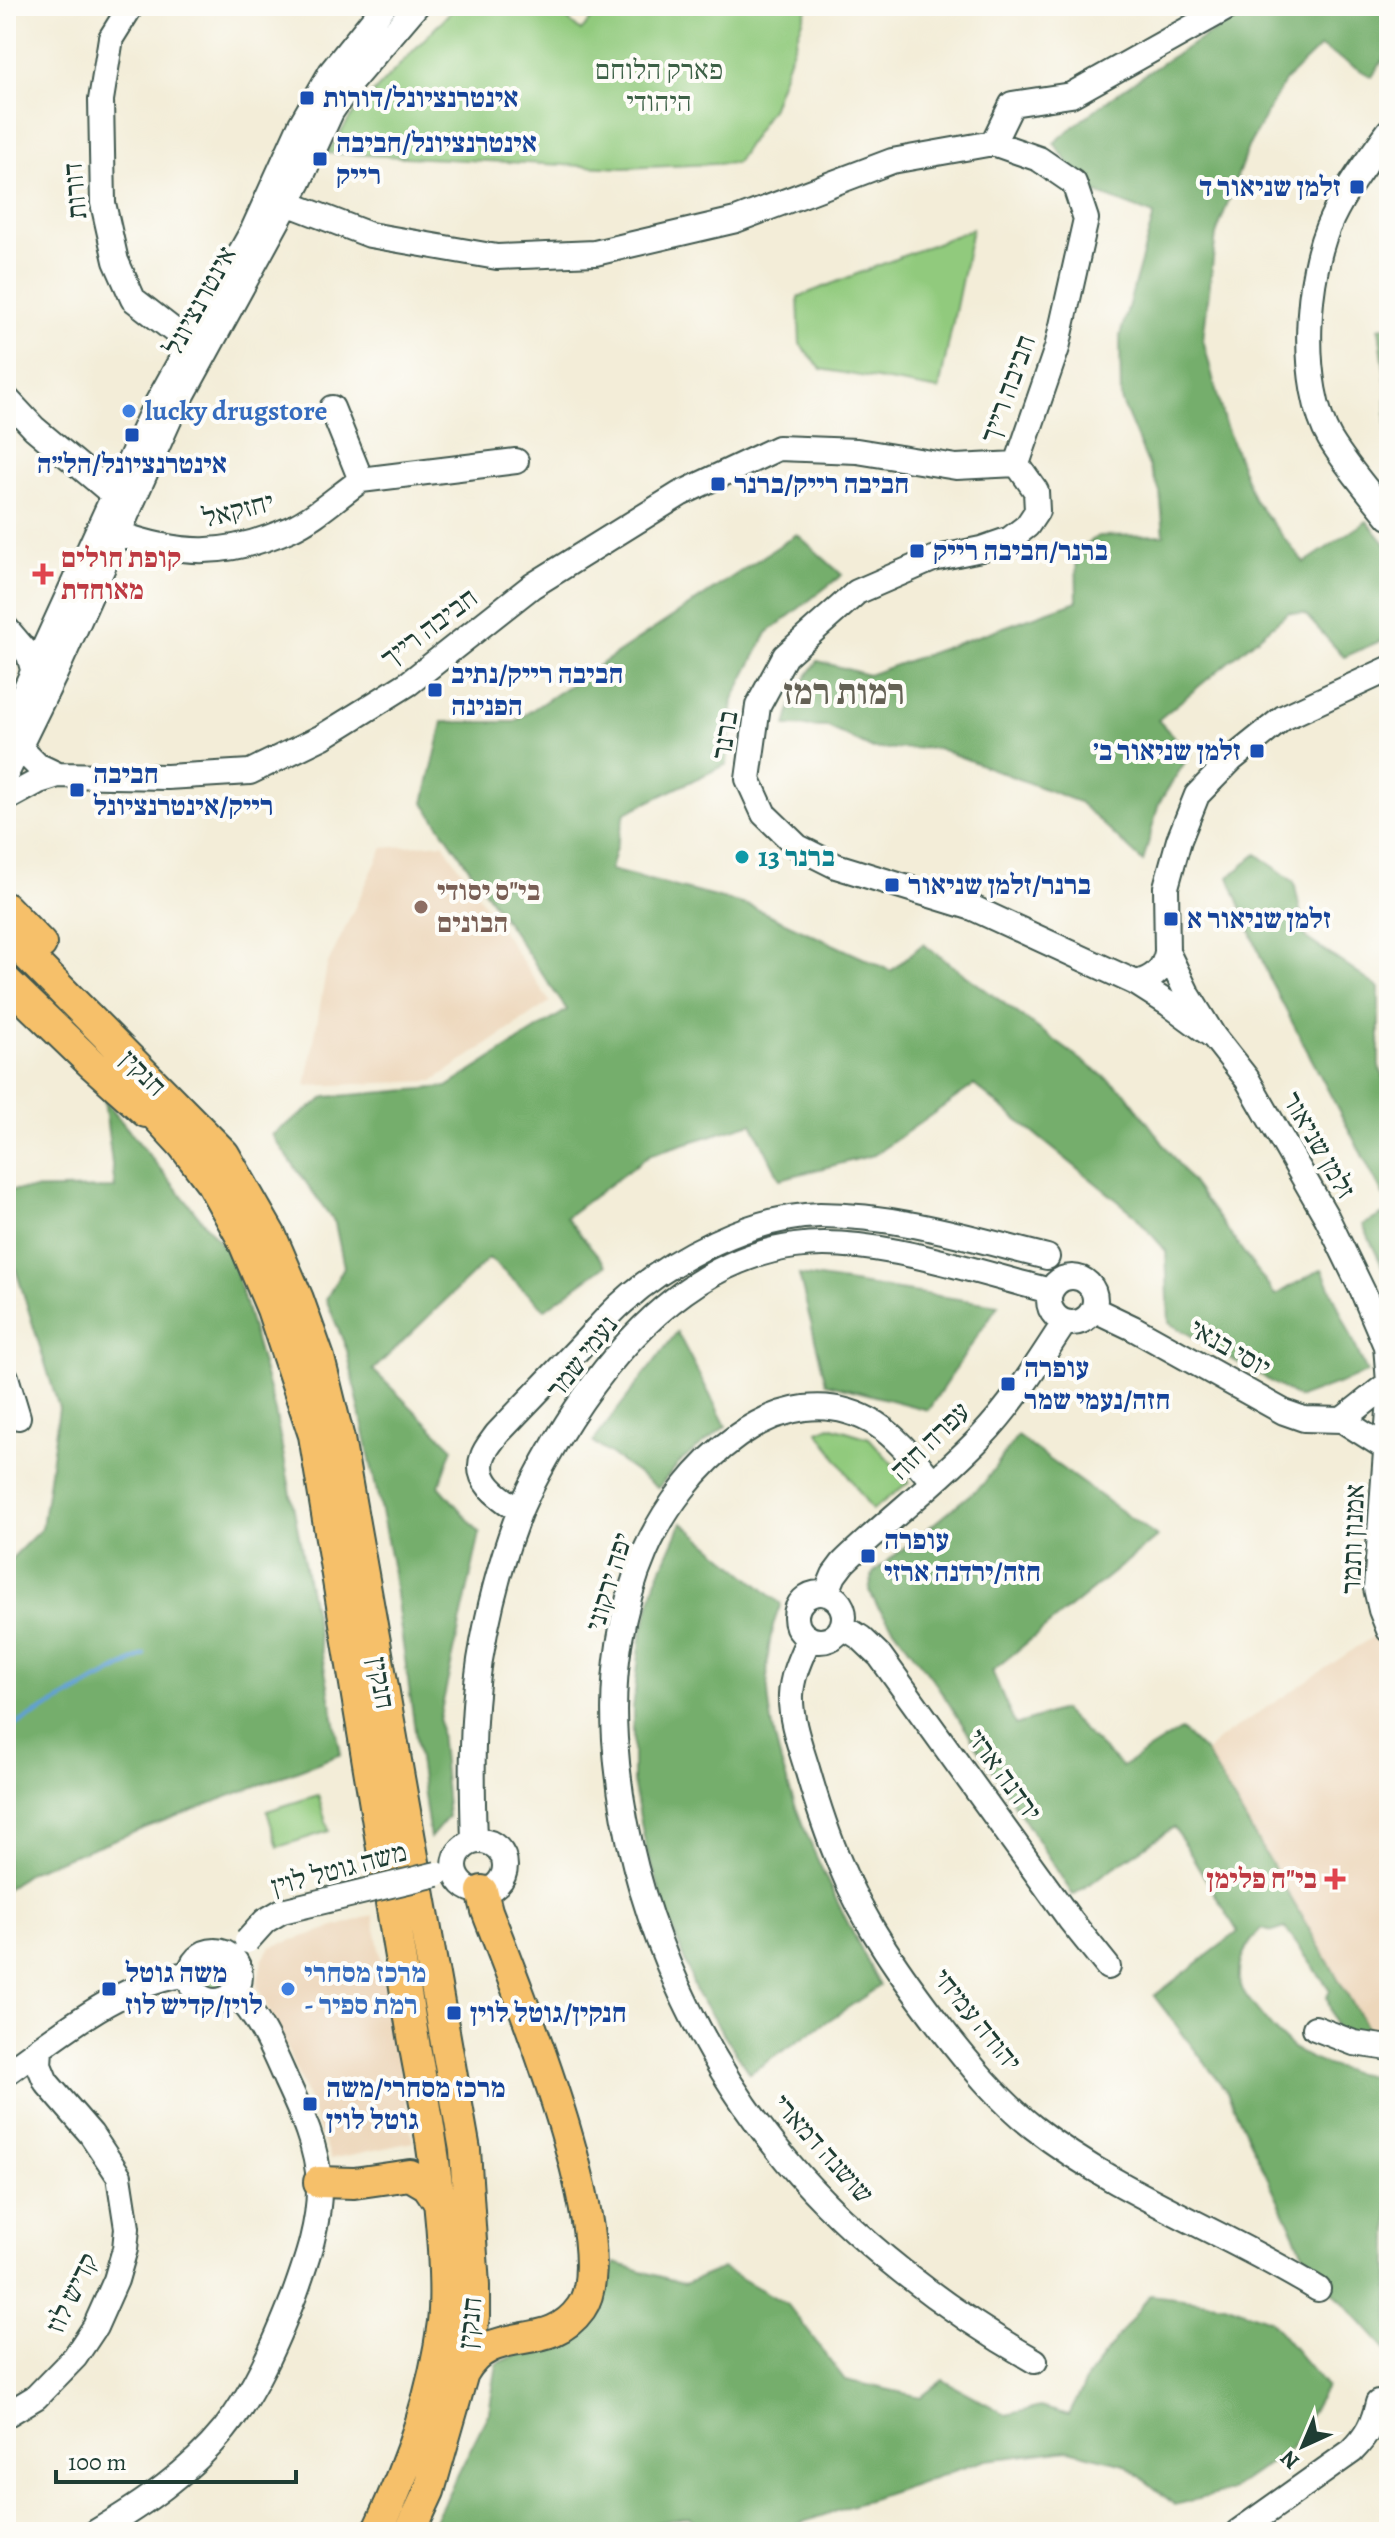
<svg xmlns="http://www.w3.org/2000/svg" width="1395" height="2538" viewBox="0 0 1395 2538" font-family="Alegreya,'Frank Ruhl Libre',serif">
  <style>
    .built { fill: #edd7bb }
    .green { fill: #91ca7d; stroke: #588458; stroke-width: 2 }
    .forest { fill: #74ae6c; stroke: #4a7650; stroke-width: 2 }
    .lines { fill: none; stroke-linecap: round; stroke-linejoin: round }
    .stream { stroke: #60a0d3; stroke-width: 5 }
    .minor-casing { stroke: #3f574d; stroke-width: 28 }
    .major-casing { stroke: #3f574d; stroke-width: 34 }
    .minor { stroke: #fff; stroke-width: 24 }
    .major { stroke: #f6c06b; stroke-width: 30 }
    .minor-bridge-casing { stroke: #3f574d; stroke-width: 28; stroke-linecap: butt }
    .minor-bridge { stroke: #fff; stroke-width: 24 }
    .transit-dot { fill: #1a4fb4; stroke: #fdfcf7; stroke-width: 3 }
    .shop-dot { fill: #3f7fe0; stroke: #fdfcf7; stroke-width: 3 }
    .health-dot { fill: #e0444e; stroke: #fdfcf7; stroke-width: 3 }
    .culture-dot { fill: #0f9aa8; stroke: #fdfcf7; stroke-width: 3 }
    .education-dot { fill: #8d6e63; stroke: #fdfcf7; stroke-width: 3 }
    .labels { text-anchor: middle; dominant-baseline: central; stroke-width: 8; stroke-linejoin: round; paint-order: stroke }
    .park-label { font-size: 28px; fill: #3c6046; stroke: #fdfcf7 }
    .transit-label { font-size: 28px; font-weight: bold; fill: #164399; stroke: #fdfcf7; text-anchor: start }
    .street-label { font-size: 28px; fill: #1f3d34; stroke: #fdfcf7 }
    .shop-label { font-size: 28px; font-weight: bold; fill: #366cbe; stroke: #fdfcf7; text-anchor: start }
    .health-label { font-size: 28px; font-weight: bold; fill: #be3a42; stroke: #fdfcf7; text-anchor: start }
    .culture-label { font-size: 28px; font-weight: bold; fill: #0d838f; stroke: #fdfcf7; text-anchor: start }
    .education-label { font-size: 28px; font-weight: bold; fill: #785e54; stroke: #fdfcf7; text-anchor: start }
    .district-label { font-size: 36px; font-weight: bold; fill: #646154; stroke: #fdfcf7 }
  </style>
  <rect width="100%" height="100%" fill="#fdfcf7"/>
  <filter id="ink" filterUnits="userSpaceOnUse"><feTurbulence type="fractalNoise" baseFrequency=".0125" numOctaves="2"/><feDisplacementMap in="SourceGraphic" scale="16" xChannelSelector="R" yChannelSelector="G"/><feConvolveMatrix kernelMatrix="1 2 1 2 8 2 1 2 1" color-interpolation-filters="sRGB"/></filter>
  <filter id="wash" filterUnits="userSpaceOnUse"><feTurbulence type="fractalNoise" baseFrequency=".006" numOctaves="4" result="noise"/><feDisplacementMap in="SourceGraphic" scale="32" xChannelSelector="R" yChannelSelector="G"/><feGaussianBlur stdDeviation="1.8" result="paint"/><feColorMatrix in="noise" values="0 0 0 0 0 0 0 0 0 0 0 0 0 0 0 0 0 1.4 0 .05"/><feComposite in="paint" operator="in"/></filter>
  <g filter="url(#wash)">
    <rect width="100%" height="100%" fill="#f3edd8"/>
    <path class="built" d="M 443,843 L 550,1002 L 433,1081 L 306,1086 L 327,966 L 383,848 Z
      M 1375,1635 L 1389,1663 L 1389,2033 L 1370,2033 L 1206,1753 L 1217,1741 Z
      M 373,1915 L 413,2142 L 331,2159 L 291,2058 L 257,1986 L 262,1960 L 271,1947 Z"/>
    <path class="green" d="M 456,6 L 552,6 L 581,31 L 604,6 L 808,6 L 772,107 L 736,163 L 624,168 L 327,153 L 353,114 Z
      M 972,229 L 939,390 L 821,369 L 800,344 L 798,297 Z
      M 830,1426 L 869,1438 L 909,1482 L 872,1510 L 818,1431 Z
      M 318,1795 L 329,1831 L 278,1847 L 267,1811 Z
      M196 1976a18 18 0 1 1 36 0a18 18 0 1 1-36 0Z"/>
    <path class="forest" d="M 1258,6 L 1389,6 L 1389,51 L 1372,77 L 1320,47 L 1284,82 L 1248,147 L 1216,235 L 1203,339 L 1224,421 L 1254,500 L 1304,563 L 1367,521 L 1389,548 L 1389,637 L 1344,657 L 1305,614 L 1289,612 L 1158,720 L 1190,754 L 1159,803 L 1143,862 L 1079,802 L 937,748 L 873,749 L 828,727 L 786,726 L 795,693 L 818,661 L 868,675 L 1077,601 L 1076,552 L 1098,536 L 1164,535 L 1160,492 L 1121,400 L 1120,336 L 1154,215 L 1088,190 L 1054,143 C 1116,89 1187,46 1258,6 Z
      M 1389,325 L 1389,473 L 1386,470 L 1386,383 L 1379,328 Z
      M 797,534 L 842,575 L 767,633 L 733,699 L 727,764 L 625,813 L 610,870 L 750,906 L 891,971 L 923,944 L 1125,1092 L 1275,1295 L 1322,1269 L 1367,1373 L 1299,1398 L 1169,1323 L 1166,1251 L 1133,1213 L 974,1085 L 874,1155 L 780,1179 L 752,1123 L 651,1154 L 566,1217 L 606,1265 L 545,1309 L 489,1258 L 373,1370 L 453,1448 L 439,1486 L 480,1533 L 439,1720 L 448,1817 L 430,1838 L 391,1559 L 347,1350 L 326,1299 L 344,1267 L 335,1223 L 272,1135 L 326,1097 L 447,1087 L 567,1010 L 424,803 L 443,722 L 514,722 Z
      M 1257,854 L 1294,882 L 1306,938 L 1379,988 L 1379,1067 L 1389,1087 L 1389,1206 L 1270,980 L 1229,877 Z
      M 104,1100 L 232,1257 L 275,1411 L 341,1754 L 31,1871 L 6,1889 L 6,1564 L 42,1528 L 59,1408 L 6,1238 L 6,1190 L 115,1188 Z
      M 1389,1211 L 1389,1281 L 1363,1225 Z
      M 799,1275 L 998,1305 L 928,1410 L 826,1383 Z
      M 677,1332 L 726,1426 L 681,1461 L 658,1488 L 593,1442 Z
      M 1017,1436 L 1157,1537 L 992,1671 L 1015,1725 L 1062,1710 L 1122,1767 L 1181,1730 L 1206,1753 L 1354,2006 L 1370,2033 L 1345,2033 L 1336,2029 L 1327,1997 L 1330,1990 L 1285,1928 L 1273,1932 L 1261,1929 C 1248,1944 1238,1957 1239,1978 C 1240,1990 1250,2001 1257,2010 C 1269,2025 1283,2042 1300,2053 C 1322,2066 1364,2077 1389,2077 L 1389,2353 L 1309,2265 L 1227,2092 L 1154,1996 L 1238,1932 L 1174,1827 L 1073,1895 L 937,1685 L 878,1607 L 869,1591 L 873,1573 L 984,1483 Z
      M 682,1522 L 781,1604 C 731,1714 830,1887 880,1986 L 750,2073 L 697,1994 L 671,1924 L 646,1848 L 633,1782 L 633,1709 L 641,1637 L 656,1581 Z
      M 615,2263 L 685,2284 L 723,2268 L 788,2305 L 845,2380 L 921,2397 L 943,2380 L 1007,2415 L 1040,2407 L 1069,2415 L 1090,2374 L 1150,2295 L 1225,2304 L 1270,2320 L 1326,2387 L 1290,2449 L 1229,2491 L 1175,2505 L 1125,2464 L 1069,2450 L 986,2460 L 774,2532 L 710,2532 L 689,2517 L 600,2532 L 429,2532 L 489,2412 L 497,2364 L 589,2321 Z"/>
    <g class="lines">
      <path class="stream" d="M 6,1730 L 144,1655"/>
    </g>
  </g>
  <g filter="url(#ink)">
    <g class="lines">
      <g class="minor-casing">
        <path id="minor" d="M 131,6 L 111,38 L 101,100 L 103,203 L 116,261 L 133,299 L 191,344
          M 1389,131 C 1369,159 1347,187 1332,218 C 1305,273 1299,386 1330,439 C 1347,467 1369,492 1389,517
          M 993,143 L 1012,104 L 1071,95 L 1230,6
          M 261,213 L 272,204 L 287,203 L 370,235 L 497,257 L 595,253 L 736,220 L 892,161 L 993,143 L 1039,159 L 1074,183 L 1086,219 L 1057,348 L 1017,464
          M 6,398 L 34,428 L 114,495
          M 1017,464 L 1036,491 L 1037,511 L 1027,526 L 1010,539 L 981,549 L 933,559 L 857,592 L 785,656 L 758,706 L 748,779 L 764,814 L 798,847 L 836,866 L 973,908 L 1136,983 L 1169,1004 L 1214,1037
          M 361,480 L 516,461
          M 117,533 C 180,556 227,557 290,529 C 315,518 338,496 361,480 L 332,408
          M 6,628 L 29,655 L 34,673
          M 24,693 L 18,726 L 21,744 L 26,754 L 37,765 L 58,775 L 167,777 L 250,772 L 322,737 L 409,683 L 532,586 L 680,494 L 778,448 L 857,451 L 956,467 L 1017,464
          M 17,707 L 151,414 L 253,230 L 301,124 L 331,72 L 384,6
          M 6,774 L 54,676 L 169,420 L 299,182 L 331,112 L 352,81 L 416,6
          M 6,799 L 39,781 L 58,775
          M 1167,952 L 1187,993 L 1214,1037 L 1247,1079 L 1327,1218 L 1363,1292 L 1386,1346 L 1389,1382
          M 1136,983 C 1153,979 1164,970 1167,952 L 1166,887 L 1179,840 L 1197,795 L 1232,759 L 1283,718 L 1389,669
          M1049 1300a23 23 0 1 1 46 0a23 23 0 1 1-46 0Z
          M 1093,1309 L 1133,1328 L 1284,1412 L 1304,1419 L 1342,1420 L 1386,1448
          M 6,1377 L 18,1417
          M 1389,1411 L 1376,1588 L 1381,1610 L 1389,1630
          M 1342,1420 L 1389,1383
          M 933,1482 C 916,1462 899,1439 876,1424 C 781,1366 680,1470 645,1552 C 620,1609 611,1678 615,1739 C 625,1893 689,2043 787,2161 C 853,2240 946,2310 1035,2361
          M 520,1511 C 502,1499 473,1482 483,1456 C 485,1449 492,1441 497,1434 C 525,1405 553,1375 581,1346 C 595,1331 608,1315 623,1302 C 671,1258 754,1216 820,1215 C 897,1215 974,1239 1047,1257
          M796 1617a24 24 0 1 1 48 0a24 24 0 1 1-48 0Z
          M 826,1594 L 834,1575 L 843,1563 C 888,1519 938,1482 981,1437 C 1014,1403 1039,1361 1065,1322
          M 842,1626 L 861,1638 L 880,1656 L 1071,1921 L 1108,1967
          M 809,1638 C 801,1657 792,1674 791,1695 C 790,1721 801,1748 808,1772 C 817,1803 827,1834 840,1864 C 864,1924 903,1978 942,2029 C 969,2064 998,2099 1033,2127 C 1120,2195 1224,2231 1318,2289
          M455 1866a25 25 0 1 1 50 0a25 25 0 1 1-50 0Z
          M 474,1841 C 472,1780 471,1720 480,1660 C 488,1611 501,1560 519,1513 C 529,1488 544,1462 558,1438 C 611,1350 687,1261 795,1246 C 869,1235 976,1272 1050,1291
          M190 1976a25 25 0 1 1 50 0a25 25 0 1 1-50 0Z
          M 1315,2028 L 1354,2043 L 1389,2048
          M 6,2073 C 59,2035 124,1980 190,1974
          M 6,2415 L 36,2397 L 75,2357 L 95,2327 L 116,2280 L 125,2249 L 127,2228 L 119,2176 L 91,2134 L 46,2082 L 39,2065 L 40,2049
          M 96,2532 C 143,2504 189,2473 224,2430 C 255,2391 276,2342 294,2296 C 307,2260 320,2223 319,2184 C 318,2149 301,2112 286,2080 C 272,2048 259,2017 234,1992
          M 1238,2532 L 1352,2451 C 1367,2436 1373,2424 1378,2403"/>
      </g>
      <g class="major-casing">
        <path id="major" d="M 6,908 L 41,944
          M 6,934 L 224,1154 L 271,1236 L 298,1299 L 319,1358 L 339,1439 L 465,2150 L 474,2286 L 474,2316 L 468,2355 L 429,2491 L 410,2532
          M 6,981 L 90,1062 L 146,1112
          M 136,1094 L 183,1145 L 211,1182 L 241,1236 L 272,1309 L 314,1435 L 415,2048 C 428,2115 439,2181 443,2249 C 444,2273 446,2298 443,2322 C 434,2394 408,2467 377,2532
          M 319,2182 L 354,2183 L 410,2175 L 427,2185 L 440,2204
          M 463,2373 C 493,2320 547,2356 581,2308 C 624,2247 514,1982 487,1911 L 482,1891"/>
      </g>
      <use href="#minor" class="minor"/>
      <use href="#major" class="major"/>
      <g class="minor-bridge-casing">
        <path id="minor-bridge" d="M 247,1941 L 265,1921 L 282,1911 L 437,1874"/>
      </g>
      <use href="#minor-bridge" class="minor-bridge"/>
    </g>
  </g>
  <g class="transit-dot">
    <rect x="299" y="90" width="16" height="16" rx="4"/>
    <rect x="312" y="151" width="16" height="16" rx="4"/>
    <rect x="1349" y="179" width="16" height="16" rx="4"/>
    <rect x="124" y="427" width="16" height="16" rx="4"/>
    <rect x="710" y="476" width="16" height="16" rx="4"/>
    <rect x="909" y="543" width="16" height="16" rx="4"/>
    <rect x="427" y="682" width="16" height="16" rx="4"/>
    <rect x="1249" y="743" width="16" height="16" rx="4"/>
    <rect x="69" y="782" width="16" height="16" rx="4"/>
    <rect x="884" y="877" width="16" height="16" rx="4"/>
    <rect x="1163" y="911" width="16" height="16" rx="4"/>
    <rect x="1000" y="1376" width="16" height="16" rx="4"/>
    <rect x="860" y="1548" width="16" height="16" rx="4"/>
    <rect x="101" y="1981" width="16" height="16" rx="4"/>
    <rect x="446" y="2005" width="16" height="16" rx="4"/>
    <rect x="302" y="2096" width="16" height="16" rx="4"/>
  </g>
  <g class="shop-dot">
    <circle cx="129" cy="411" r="8"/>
    <circle cx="288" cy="1989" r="8"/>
  </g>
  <g class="health-dot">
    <path d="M39 562h8v8h8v8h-8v8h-8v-8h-8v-8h8z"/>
    <path d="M1331 1867h8v8h8v8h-8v8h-8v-8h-8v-8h8z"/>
  </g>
  <circle class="culture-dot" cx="742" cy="857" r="8"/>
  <circle class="education-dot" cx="421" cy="907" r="8"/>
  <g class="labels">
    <g class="park-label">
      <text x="659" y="70">פארק הלוחם<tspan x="659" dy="32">היהודי</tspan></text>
    </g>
    <g class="transit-label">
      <text x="323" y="98">אינטרנציונל/דורות</text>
      <text x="336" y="143">אינטרנציונל/חביבה<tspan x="336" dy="32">רייק</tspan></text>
      <text x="1341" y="187" text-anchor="end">זלמן שניאור ד</text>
      <text x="132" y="464" text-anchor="middle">אינטרנציונל/הל״ה</text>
      <text x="734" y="484">חביבה רייק/ברנר</text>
      <text x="933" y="551">ברנר/חביבה רייק</text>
      <text x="451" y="674">חביבה רייק/נתיב<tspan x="451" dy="32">הפנינה</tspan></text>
      <text x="1241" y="751" text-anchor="end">זלמן שניאור ב׳</text>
      <text x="93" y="774">חביבה<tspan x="93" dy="32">רייק/אינטרנציונל</tspan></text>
      <text x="908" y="885">ברנר/זלמן שניאור</text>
      <text x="1187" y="919">זלמן שניאור א</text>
      <text x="1024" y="1368">עופרה<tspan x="1024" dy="32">חזה/נעמי שמר</tspan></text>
      <text x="884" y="1540">עופרה<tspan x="884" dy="32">חזה/ירדנה ארזי</tspan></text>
      <text x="125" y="1973">משה גוטל<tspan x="125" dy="32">לוין/קדיש לוז</tspan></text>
      <text x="470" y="2013">חנקין/גוטל לוין</text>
      <text x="326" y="2088">מרכז מסחרי/משה<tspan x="326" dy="32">גוטל לוין</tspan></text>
    </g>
    <g class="street-label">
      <text transform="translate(75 191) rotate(-95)">דורות</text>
      <text transform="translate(200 301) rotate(-61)">אינטרנציונל</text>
      <text transform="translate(1008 389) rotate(-70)">חביבה רייך</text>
      <text transform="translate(238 510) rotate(-14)">יחזקאל</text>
      <text transform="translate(429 628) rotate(-37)">חביבה רייך</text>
      <text transform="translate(725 735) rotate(-81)">ברנר</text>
      <text transform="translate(143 1073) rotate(45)">חנקין</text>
      <text transform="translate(1319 1145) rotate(60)">זלמן שניאור</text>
      <text transform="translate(1230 1348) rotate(30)">יוסי בנאי</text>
      <text transform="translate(582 1357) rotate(-52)">נעמי שמר</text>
      <text transform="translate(930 1441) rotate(-44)">עפרה חזה</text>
      <text transform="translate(1353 1539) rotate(-88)">אמנון ותמר</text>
      <text transform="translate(609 1582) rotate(-73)">יפה ירקוני</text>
      <text transform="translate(381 1683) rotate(80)">חנקין</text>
      <text transform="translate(1004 1775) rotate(54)">ירדנה ארזי</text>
      <text transform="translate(339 1869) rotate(-15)">משה גוטל לוין</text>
      <text transform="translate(977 2020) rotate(51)">יהודה עמיחי</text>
      <text transform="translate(823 2149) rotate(48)">שושנה דמארי</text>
      <text transform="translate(72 2293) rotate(-64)">קדיש לוז</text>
      <text transform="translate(470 2323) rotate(-84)">חנקין</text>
    </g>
    <g class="shop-label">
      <text x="145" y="411">lucky drugstore</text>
      <text x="304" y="1973">מרכז מסחרי<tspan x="304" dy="32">- רמת ספיר</tspan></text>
    </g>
    <g class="health-label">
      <text x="61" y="558">קופת חולים<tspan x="61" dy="32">מאוחדת</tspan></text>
      <text x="1317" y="1879" text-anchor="end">בי"ח פלימן</text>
    </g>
    <g class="culture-label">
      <text x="758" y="857">ברנר 13</text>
    </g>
    <g class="education-label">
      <text x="437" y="891">בי"ס יסודי<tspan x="437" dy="32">הבונים</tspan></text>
    </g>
    <g class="district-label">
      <text x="844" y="691">רמות רמז</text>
    </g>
  </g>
  <rect width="1395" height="2538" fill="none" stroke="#fdfcf7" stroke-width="32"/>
  <g transform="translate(1303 2446) rotate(224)" stroke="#fdfcf7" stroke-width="6" paint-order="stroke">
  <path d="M0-6L14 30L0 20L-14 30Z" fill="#1f3d34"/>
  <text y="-12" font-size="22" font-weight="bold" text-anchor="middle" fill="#1f3d34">N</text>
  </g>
  <path d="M56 2470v12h240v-12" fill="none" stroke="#1f3d34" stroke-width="4"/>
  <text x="68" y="2470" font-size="24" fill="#1f3d34" stroke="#fdfcf7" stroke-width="6" paint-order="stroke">100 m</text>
</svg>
